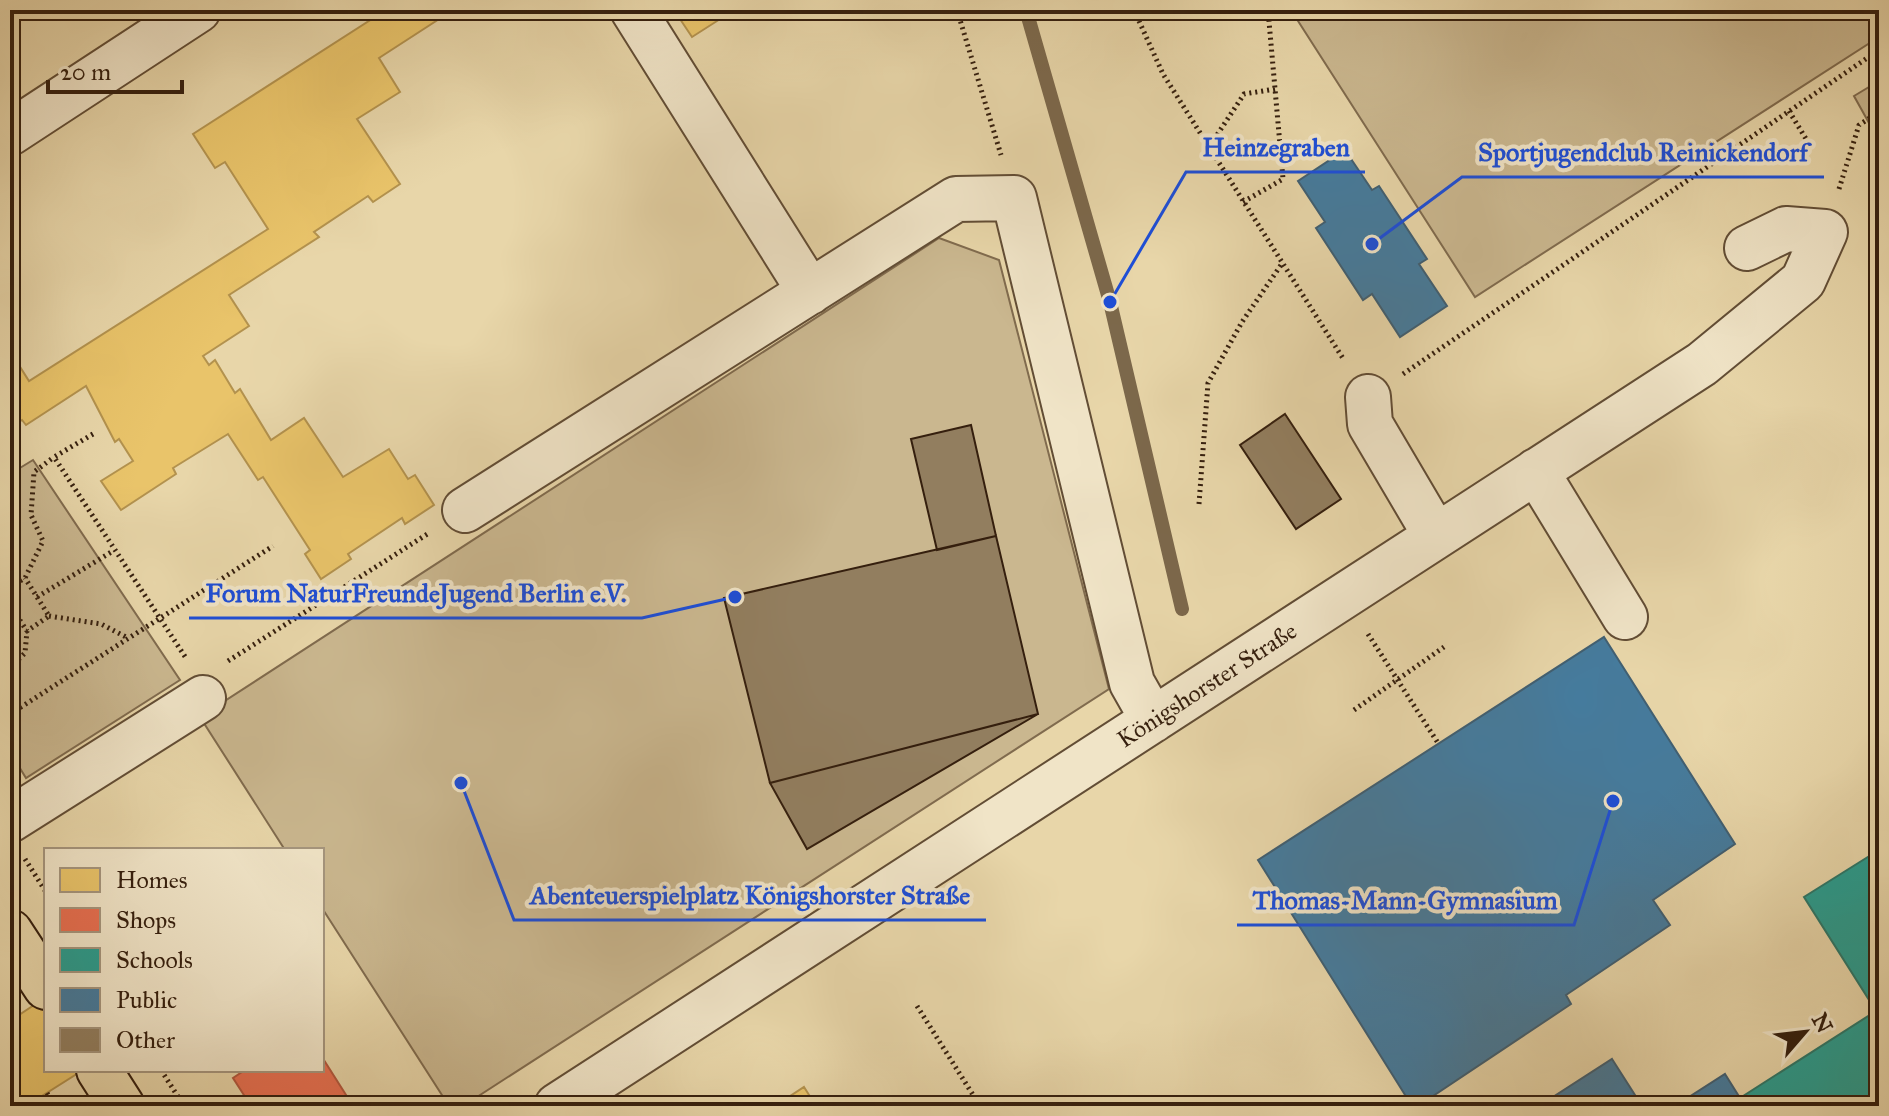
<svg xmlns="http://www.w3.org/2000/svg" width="1889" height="1116" viewBox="0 0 1889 1116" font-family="'IM FELL Great Primer',serif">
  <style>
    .park { fill: #cab78f; stroke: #806b4e; stroke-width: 2 }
    .homes { fill: #e9c46a; stroke: #b3924e; stroke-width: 2 }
    .shops { fill: #e76f51; stroke: #b2573d; stroke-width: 2 }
    .schools { fill: #2a9d8f; stroke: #2d7768; stroke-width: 2 }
    .public { fill: #457b9d; stroke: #405f72; stroke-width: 2 }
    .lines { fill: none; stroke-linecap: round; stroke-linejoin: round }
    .stream { stroke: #7c684b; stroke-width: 14 }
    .building { fill: #927e5f; stroke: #351f0e; stroke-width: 2 }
    .minor-casing { stroke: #624d35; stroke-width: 48 }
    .major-casing { stroke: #351f0e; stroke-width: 48 }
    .path { stroke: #351f0e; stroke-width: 5; stroke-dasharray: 2 4; stroke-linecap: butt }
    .minor { stroke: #f0e4c7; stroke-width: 44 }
    .major { stroke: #e8d6a9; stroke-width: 44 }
    .labels { text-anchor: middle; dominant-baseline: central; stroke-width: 8; stroke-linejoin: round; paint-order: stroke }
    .street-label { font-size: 24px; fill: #351f0e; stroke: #f0e4c7 }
    .leader { fill: none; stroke: #1d4ed8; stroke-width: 3 }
    .callout-dot { fill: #1d4ed8; stroke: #f0e4c7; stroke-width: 3 }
    .callout-label { font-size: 26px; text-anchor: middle; font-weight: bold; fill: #1d4ed8; stroke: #f0e4c7; stroke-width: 8; stroke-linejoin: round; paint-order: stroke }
  </style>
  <rect width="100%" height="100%" fill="#e8d6a9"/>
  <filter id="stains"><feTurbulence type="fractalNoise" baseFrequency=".0025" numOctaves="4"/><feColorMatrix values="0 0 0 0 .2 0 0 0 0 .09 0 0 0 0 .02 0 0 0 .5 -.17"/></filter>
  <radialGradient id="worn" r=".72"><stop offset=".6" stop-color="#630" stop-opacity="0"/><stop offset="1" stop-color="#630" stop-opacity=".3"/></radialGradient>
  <path class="park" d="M 1291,10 L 1879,10 L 1879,37 L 1475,297 Z
    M 1879,81 L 1879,141 L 1854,96 Z
    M 939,238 L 999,260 L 1109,689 L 463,1106 L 449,1106 L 322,908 L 322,850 L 285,850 L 200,717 Z
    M 33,460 L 180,680 L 26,778 L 10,752 L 10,474 Z"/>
  <path class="homes" d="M 386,10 L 453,10 L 379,58 L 400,92 L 357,119 L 400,184 L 373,202 L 368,196 L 314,232 L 319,237 L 229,295 L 249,326 L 203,356 L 209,365 L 215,360 L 235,393 L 240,389 L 271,440 L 304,418 L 343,477 L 389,449 L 408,479 L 415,475 L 434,505 L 405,524 L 402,518 L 348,554 L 351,559 L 321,579 L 305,554 L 310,550 L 263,477 L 258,480 L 228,434 L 173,468 L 176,474 L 121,510 L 101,481 L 133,461 L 119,439 L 115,442 L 86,386 L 26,425 L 22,420 L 10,428 L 10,351 L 29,381 L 268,229 L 225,162 L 215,168 L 193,134 Z
    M 674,10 L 726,10 L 728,14 L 692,37 Z
    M 46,997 L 46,1070 L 83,1070 L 26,1106 L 10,1106 L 10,1021 Z
    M 804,1087 L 816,1106 L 775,1106 Z"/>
  <path class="shops" d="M 322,1057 L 353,1106 L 251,1106 L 233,1078 L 245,1070 L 322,1070 Z"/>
  <path class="schools" d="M 1879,850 L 1879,1106 L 1745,1106 L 1740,1098 L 1876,1011 L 1804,897 Z"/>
  <path class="public" d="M 1345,150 L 1372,190 L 1379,186 L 1427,259 L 1419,264 L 1447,306 L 1400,337 L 1372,294 L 1363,300 L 1316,228 L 1325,222 L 1298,181 Z
    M 1604,637 L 1735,844 L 1653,900 L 1670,925 L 1566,995 L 1571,1004 L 1418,1106 L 1412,1106 L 1258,860 Z
    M 1612,1059 L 1642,1106 L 1539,1106 Z
    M 1725,1074 L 1745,1106 L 1675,1106 Z"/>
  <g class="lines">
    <path class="stream" d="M 1026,10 L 1110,302 L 1182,609"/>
  </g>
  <path class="building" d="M 1285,414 L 1341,499 L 1296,529 L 1240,445 Z
    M 971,425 L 996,536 L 937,550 L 911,439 Z
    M 996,536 L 1038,714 L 770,783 L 724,598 Z
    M 1038,714 L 807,849 L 770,783 Z"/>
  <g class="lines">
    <g class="minor-casing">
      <path id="minor" d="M 633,10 L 810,292
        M 10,133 L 198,10
        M 1368,397 L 1370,424 L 1436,536
        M 1536,471 L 1625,617
        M 465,510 L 956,199 L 1014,198 L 1132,683 L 1153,720
        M 10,820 L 203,698
        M 557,1106 L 1702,364 L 1803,281 L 1825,232 L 1786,229 L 1747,248"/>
    </g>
    <g class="major-casing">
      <path id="major" d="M 10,932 L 46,987
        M 99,1070 L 122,1106"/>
    </g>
    <path class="path" d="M 957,10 L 1001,155
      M 1134,10 L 1163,74 L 1209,147
      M 1275,89 L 1244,94 L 1209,147 L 1344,360
      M 1789,111 L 1814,152
      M 1839,189 L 1859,125 L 1879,112
      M 1243,202 L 1283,179 L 1268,10
      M 1403,374 L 1879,50
      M 93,434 L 54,457 L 186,658
      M 1199,504 L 1208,383 L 1242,322 L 1281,265
      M 10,587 L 25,578 L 43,541 L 31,515 L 34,472 L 54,457
      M 37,597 L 113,551
      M 10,605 L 27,631 L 49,616 L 25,578
      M 49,616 L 101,624 L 128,638
      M 1368,634 L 1438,743
      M 228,661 L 429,533
      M 10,668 L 25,653 L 27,631
      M 1354,710 L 1444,647
      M 10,714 L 273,546
      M 25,859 L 46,892
      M 917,1006 L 980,1106
      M 161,1070 L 184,1106
      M 47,1093 L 55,1106"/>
    <use href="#minor" class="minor"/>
    <use href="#major" class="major"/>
  </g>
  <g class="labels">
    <g class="street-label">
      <text transform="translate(1207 685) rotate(-33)">Königshorster Straße</text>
    </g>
  </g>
  <path class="leader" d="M1110 302L1186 172H1365M1372 244L1462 177H1824M735 597L642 618H189M461 783L514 920H986M1613 801L1574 925H1237"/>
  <g class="callout-dot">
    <circle cx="1110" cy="302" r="8"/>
    <circle cx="1372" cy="244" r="8"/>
    <circle cx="735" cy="597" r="8"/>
    <circle cx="461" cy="783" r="8"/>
    <circle cx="1613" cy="801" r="8"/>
  </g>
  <g class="callout-label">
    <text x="1276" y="156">Heinzegraben</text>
    <text x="1643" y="161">Sportjugendclub Reinickendorf</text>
    <text x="416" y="602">Forum NaturFreundeJugend Berlin e.V.</text>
    <text x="750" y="904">Abenteuerspielplatz Königshorster Straße</text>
    <text x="1405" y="909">Thomas-Mann-Gymnasium</text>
  </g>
  <rect width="1889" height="1116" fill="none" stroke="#e8d6a9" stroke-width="40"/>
  <rect x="12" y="12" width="1865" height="1092" fill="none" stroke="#351f0e" stroke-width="4"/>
  <rect x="20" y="20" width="1849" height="1076" fill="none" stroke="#351f0e" stroke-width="2"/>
  <rect x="44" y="848" width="280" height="224" fill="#f0e4c7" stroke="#a5957d" stroke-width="2"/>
  <rect x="60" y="868" width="40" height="24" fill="#e9c46a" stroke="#a5957d" stroke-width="2"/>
  <text x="116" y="888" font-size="24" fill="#351f0e">Homes</text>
  <rect x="60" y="908" width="40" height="24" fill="#e76f51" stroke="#a5957d" stroke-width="2"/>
  <text x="116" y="928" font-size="24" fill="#351f0e">Shops</text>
  <rect x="60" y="948" width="40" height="24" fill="#2a9d8f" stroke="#a5957d" stroke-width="2"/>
  <text x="116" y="968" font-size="24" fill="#351f0e">Schools</text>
  <rect x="60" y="988" width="40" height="24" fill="#457b9d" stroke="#a5957d" stroke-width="2"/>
  <text x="116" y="1008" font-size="24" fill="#351f0e">Public</text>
  <rect x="60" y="1028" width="40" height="24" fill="#927e5f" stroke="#a5957d" stroke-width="2"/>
  <text x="116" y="1048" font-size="24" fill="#351f0e">Other</text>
  <g transform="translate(1805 1032) rotate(62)" stroke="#f0e4c7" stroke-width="6" paint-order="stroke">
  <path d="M0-6L14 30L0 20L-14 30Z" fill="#351f0e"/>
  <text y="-12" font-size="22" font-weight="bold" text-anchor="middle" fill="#351f0e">N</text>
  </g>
  <path d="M48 80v12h134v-12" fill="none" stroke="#351f0e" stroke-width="4"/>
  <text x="60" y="80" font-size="24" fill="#351f0e" stroke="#f0e4c7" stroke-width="6" paint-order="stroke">20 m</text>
  <rect width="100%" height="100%" filter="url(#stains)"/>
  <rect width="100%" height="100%" fill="url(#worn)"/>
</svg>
